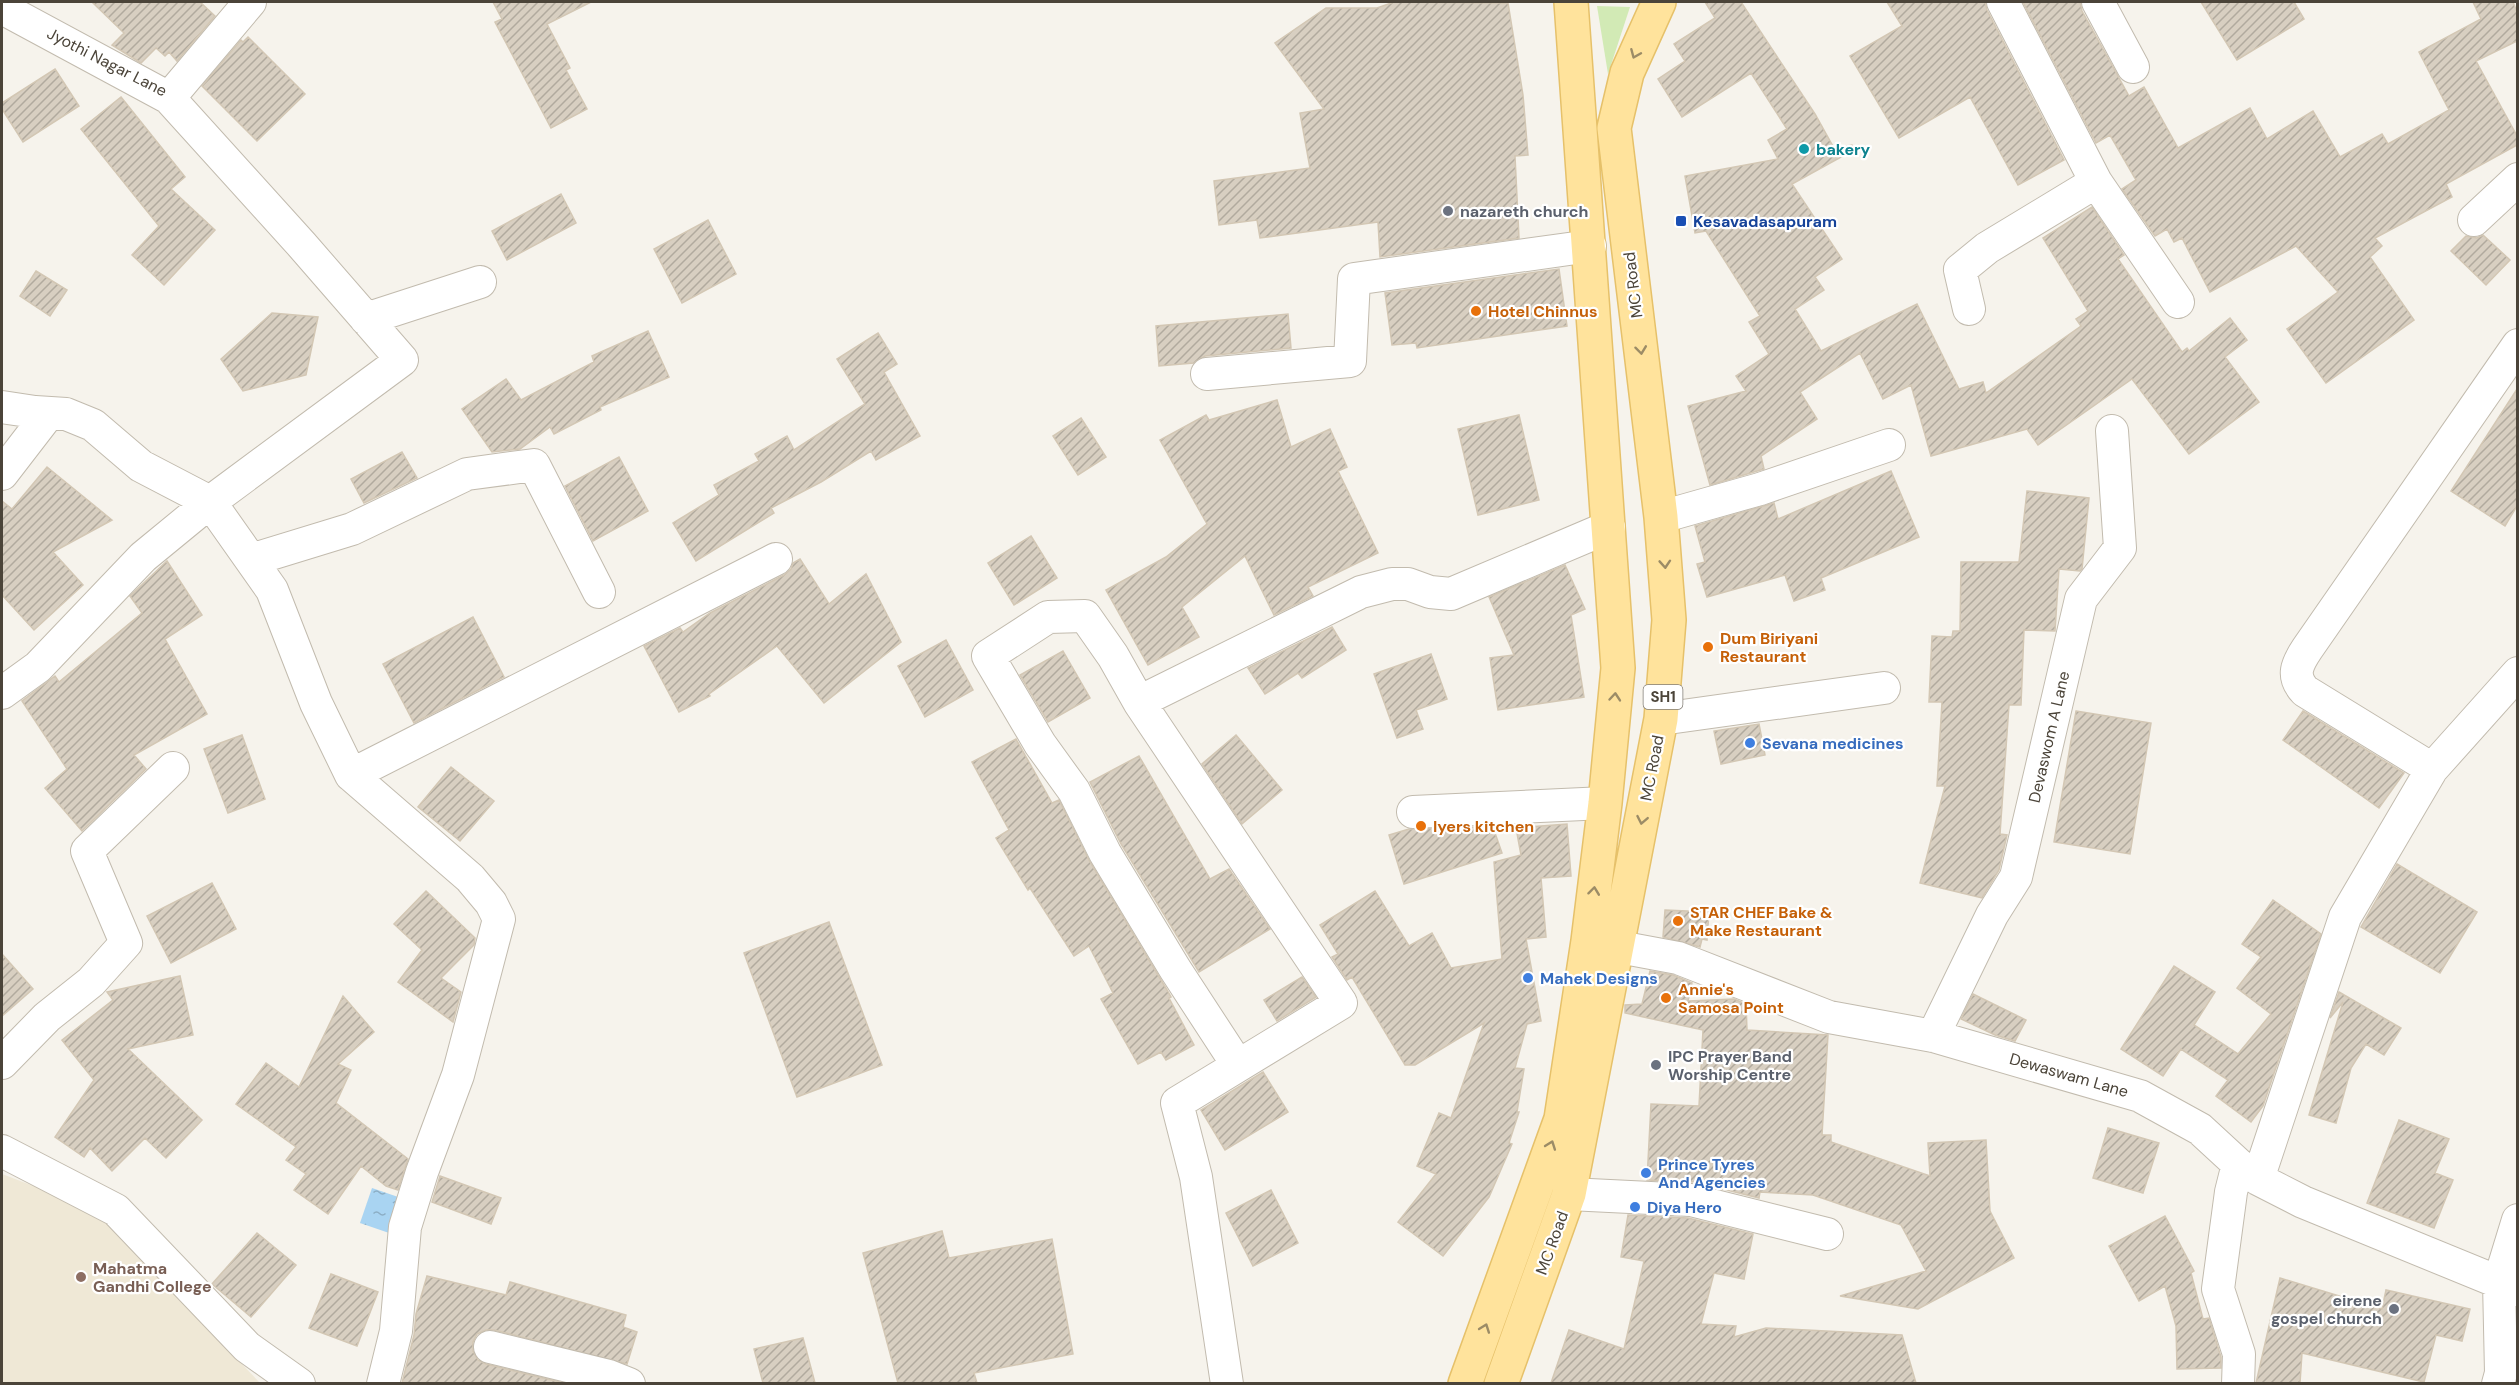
<svg xmlns="http://www.w3.org/2000/svg" width="2519" height="1385" viewBox="0 0 2519 1385" font-family="'DM Sans',sans-serif">
  <style>
    .education { fill: #efe8d6 }
    .green { fill: #d2eab5 }
    .water { fill: url(#water-ripples) }
    .building { fill: url(#building-hatch); stroke: #d3c7b4; stroke-width: 1.5 }
    .lines { fill: none; stroke-linecap: round; stroke-linejoin: round }
    .street-casing { stroke: #c2bbae; stroke-width: 34 }
    .primary-casing { stroke: #e6c16a; stroke-width: 36 }
    .street { stroke: #fff; stroke-width: 32 }
    .primary { stroke: #ffe39c; stroke-width: 33 }
    .oneway { stroke: #9c8c66 }
    .culture-dot { fill: #0f9aa8; stroke: #fff; stroke-width: 2 }
    .worship-dot { fill: #6b7280; stroke: #fff; stroke-width: 2 }
    .transit-dot { fill: #1a4fb4; stroke: #fff; stroke-width: 2 }
    .food-dot { fill: #e8710a; stroke: #fff; stroke-width: 2 }
    .shop-dot { fill: #3f7fe0; stroke: #fff; stroke-width: 2 }
    .education-dot { fill: #8d6e63; stroke: #fff; stroke-width: 2 }
    .labels { text-anchor: middle; dominant-baseline: central; stroke-width: 4.5; stroke-linejoin: round; paint-order: stroke }
    .shield { fill: #fff; stroke: #817c74; stroke-width: 1.5 }
    .shield-label { font-size: 15px; font-weight: bold; fill: #4b4439 }
    .street-label { font-size: 16px; fill: #4b4439; stroke: #fff }
    .culture-label { font-size: 16px; font-weight: bold; fill: #0d838f; stroke: #fff; text-anchor: start }
    .worship-label { font-size: 16px; font-weight: bold; fill: #5b616d; stroke: #fff; text-anchor: start }
    .transit-label { font-size: 16px; font-weight: bold; fill: #164399; stroke: #fff; text-anchor: start }
    .food-label { font-size: 16px; font-weight: bold; fill: #c56008; stroke: #fff; text-anchor: start }
    .shop-label { font-size: 16px; font-weight: bold; fill: #366cbe; stroke: #fff; text-anchor: start }
    .education-label { font-size: 16px; font-weight: bold; fill: #785e54; stroke: #fff; text-anchor: start }
  </style>
  <defs>
    <pattern id="water-ripples" width="26" height="14" patternUnits="userSpaceOnUse" patternTransform="scale(1.5)"><rect width="26" height="14" fill="#a9d4f2"/><path d="M2 4q2-2 4 0t4 0M15 11q2-2 4 0t4 0" fill="none" stroke="#8caec5"/></pattern>
    <pattern id="building-hatch" width="6" height="6" patternUnits="userSpaceOnUse" patternTransform="scale(1.5)"><rect width="6" height="6" fill="#d8cfc1"/><path d="M-1 1l2-2M0 6l6-6M5 7l2-2" fill="none" stroke="#b1aa9e"/></pattern>
  </defs>
  <rect width="100%" height="100%" fill="#f6f3ec"/>
  <path class="education" d="M 2,1174 L 94,1209 L 260,1383 L 2,1383 Z"/>
  <path class="green" d="M 1597,6 L 1630,7 L 1608,74 Z"/>
  <path class="water" d="M 372,1188 L 404,1199 L 392,1234 L 360,1223 Z"/>
  <path class="building" d="M 92,2 L 200,2 L 215,16 L 177,61 L 169,52 L 165,56 L 156,48 L 141,63 L 112,45 L 124,33 Z
    M 493,2 L 591,2 L 547,24 L 570,68 L 566,70 L 587,109 L 551,128 L 495,22 L 502,19 Z
    M 1394,2 L 1508,3 L 1523,95 L 1528,155 L 1515,156 L 1519,238 L 1380,257 L 1378,222 L 1260,238 L 1257,220 L 1219,225 L 1214,181 L 1310,168 L 1300,113 L 1324,109 L 1275,43 L 1326,8 L 1377,8 Z
    M 1705,2 L 1741,2 L 1815,114 L 1834,148 L 1852,145 L 1854,150 L 1792,184 L 1842,259 L 1815,277 L 1824,290 L 1795,309 L 1821,351 L 1917,304 L 1959,389 L 1983,382 L 1986,393 L 2081,326 L 2076,319 L 2088,311 L 2043,238 L 2092,207 L 2124,255 L 2118,259 L 2182,352 L 2187,348 L 2189,351 L 2230,318 L 2247,340 L 2225,357 L 2259,402 L 2189,454 L 2132,379 L 2038,445 L 2027,429 L 1931,456 L 1911,385 L 1883,399 L 1860,353 L 1800,392 L 1817,419 L 1761,456 L 1764,469 L 1710,485 L 1688,406 L 1746,391 L 1736,376 L 1769,354 L 1749,322 L 1760,316 L 1706,231 L 1695,233 L 1685,176 L 1778,159 L 1768,140 L 1787,129 L 1751,73 L 1682,117 L 1658,79 L 1685,61 L 1674,44 L 1715,18 Z
    M 1887,2 L 1985,2 L 1987,10 L 2064,160 L 2018,185 L 1970,97 L 1899,138 L 1850,56 L 1902,26 Z
    M 2023,2 L 2080,2 L 2082,11 L 2129,96 L 2144,87 L 2178,148 L 2250,108 L 2267,139 L 2313,111 L 2340,157 L 2382,134 L 2388,144 L 2449,110 L 2419,52 L 2481,19 L 2473,2 L 2513,2 L 2517,12 L 2517,41 L 2476,61 L 2517,136 L 2517,145 L 2446,184 L 2452,197 L 2375,238 L 2382,246 L 2370,257 L 2414,320 L 2326,383 L 2287,329 L 2338,292 L 2296,246 L 2210,292 L 2182,238 L 2174,242 L 2167,229 L 2155,236 L 2122,189 L 2136,180 L 2110,135 L 2096,143 Z
    M 2201,2 L 2294,2 L 2304,19 L 2237,60 Z
    M 248,37 L 305,94 L 257,141 L 202,86 L 241,40 L 243,42 Z
    M 55,69 L 79,106 L 23,142 L 2,109 L 2,103 Z
    M 121,97 L 185,177 L 171,189 L 215,230 L 164,285 L 132,255 L 159,226 L 81,129 Z
    M 561,194 L 576,223 L 507,260 L 492,231 Z
    M 708,220 L 736,274 L 682,303 L 654,249 Z
    M 2483,235 L 2510,260 L 2486,285 L 2451,251 L 2466,236 L 2477,238 Z
    M 1559,269 L 1567,326 L 1417,348 L 1416,343 L 1392,345 L 1385,293 Z
    M 36,271 L 67,290 L 50,316 L 20,296 Z
    M 272,313 L 318,317 L 306,375 L 243,391 L 221,359 Z
    M 1288,314 L 1291,348 L 1205,356 L 1194,363 L 1159,366 L 1156,326 Z
    M 648,331 L 669,377 L 600,407 L 601,410 L 554,434 L 550,427 L 520,449 L 492,452 L 462,409 L 506,379 L 521,400 L 594,362 L 592,356 Z
    M 878,333 L 897,364 L 884,372 L 920,436 L 876,460 L 871,451 L 821,482 L 771,508 L 774,513 L 696,561 L 673,523 L 719,495 L 714,485 L 759,461 L 755,454 L 787,436 L 794,450 L 865,404 L 837,359 Z
    M 2517,389 L 2517,506 L 2505,526 L 2451,491 Z
    M 1277,400 L 1291,447 L 1330,429 L 1347,467 L 1338,471 L 1378,553 L 1308,587 L 1313,596 L 1274,615 L 1245,556 L 1182,607 L 1199,637 L 1148,665 L 1106,590 L 1166,557 L 1207,524 L 1160,440 L 1206,415 L 1209,420 Z
    M 1519,415 L 1539,500 L 1478,515 L 1458,429 Z
    M 1081,418 L 1106,457 L 1078,475 L 1053,436 Z
    M 402,452 L 417,478 L 364,503 L 351,479 Z
    M 619,457 L 648,511 L 593,541 L 565,486 Z
    M 47,467 L 112,520 L 53,552 L 83,585 L 34,630 L 2,595 L 2,501 L 12,509 Z
    M 1891,471 L 1919,537 L 1821,578 L 1825,590 L 1794,601 L 1785,575 L 1707,597 L 1697,564 L 1705,562 L 1695,526 L 1774,503 L 1778,519 Z
    M 2027,491 L 2089,498 L 2082,569 L 2080,571 L 2059,569 L 2055,631 L 2024,630 L 2021,705 L 2009,705 L 2000,834 L 2007,835 L 1999,870 L 1982,898 L 1920,883 L 1945,786 L 1937,786 L 1942,702 L 1929,702 L 1932,636 L 1952,637 L 1953,631 L 1960,631 L 1961,562 L 2019,562 Z
    M 1031,536 L 1057,578 L 1014,605 L 988,563 Z
    M 800,559 L 829,604 L 866,574 L 901,642 L 824,703 L 777,646 L 709,694 L 710,696 L 679,712 L 644,646 L 680,628 L 683,632 L 710,613 L 784,575 L 791,569 L 793,563 Z
    M 167,561 L 202,615 L 165,639 L 207,714 L 134,755 L 146,769 L 82,831 L 45,788 L 67,769 L 22,701 L 55,676 L 59,682 L 142,613 L 130,596 Z
    M 1565,565 L 1585,609 L 1571,615 L 1584,697 L 1498,710 L 1490,658 L 1514,655 L 1489,597 Z
    M 473,617 L 504,677 L 414,723 L 383,664 Z
    M 1332,627 L 1346,650 L 1302,678 L 1298,673 L 1265,694 L 1248,668 Z
    M 946,640 L 973,690 L 925,717 L 898,666 Z
    M 1063,651 L 1090,698 L 1048,722 L 1020,675 Z
    M 1431,654 L 1447,699 L 1416,710 L 1423,729 L 1397,738 L 1374,674 Z
    M 2076,711 L 2151,723 L 2130,854 L 2054,842 Z
    M 2303,711 L 2404,773 L 2379,808 L 2283,740 Z
    M 1759,724 L 1765,755 L 1721,764 L 1714,731 Z
    M 242,735 L 265,799 L 228,813 L 204,749 Z
    M 1236,735 L 1282,790 L 1242,824 L 1202,764 Z
    M 1016,739 L 1052,803 L 1059,800 L 1090,862 L 1167,990 L 1171,997 L 1169,998 L 1194,1045 L 1166,1060 L 1161,1052 L 1138,1064 L 1101,999 L 1113,993 L 1089,946 L 1074,956 L 1030,888 L 1028,890 L 996,838 L 1009,830 L 972,762 Z
    M 1139,756 L 1210,879 L 1229,869 L 1270,929 L 1199,972 L 1121,844 L 1090,782 Z
    M 451,767 L 494,801 L 460,841 L 418,807 Z
    M 1567,824 L 1571,876 L 1541,878 L 1546,937 L 1526,939 L 1541,1021 L 1527,1024 L 1515,1068 L 1524,1069 L 1517,1112 L 1519,1112 L 1509,1143 L 1512,1144 L 1489,1197 L 1443,1256 L 1398,1222 L 1436,1174 L 1417,1166 L 1439,1113 L 1451,1118 L 1484,1023 L 1415,1065 L 1405,1065 L 1352,977 L 1347,980 L 1332,957 L 1338,954 L 1320,925 L 1375,891 L 1409,946 L 1432,933 L 1451,968 L 1502,959 L 1494,862 L 1521,855 L 1516,828 Z
    M 1483,827 L 1484,831 L 1494,830 L 1502,853 L 1404,884 L 1389,835 L 1409,829 Z
    M 2397,864 L 2477,912 L 2440,973 L 2361,927 Z
    M 212,883 L 236,929 L 171,963 L 147,916 Z
    M 426,891 L 475,938 L 474,945 L 441,978 L 461,992 L 453,1022 L 398,982 L 422,950 L 394,924 Z
    M 2273,900 L 2321,934 L 2263,1106 L 2251,1122 L 2216,1096 L 2228,1080 L 2181,1049 L 2163,1076 L 2121,1049 L 2174,966 L 2215,992 L 2194,1025 L 2238,1054 L 2271,1014 L 2237,988 L 2261,957 L 2242,944 Z
    M 1665,910 L 1709,912 L 1707,940 L 1702,939 L 1700,947 L 1663,937 Z
    M 829,922 L 882,1065 L 797,1097 L 744,953 Z
    M 2,954 L 33,989 L 2,1016 Z
    M 1650,971 L 1673,975 L 1692,983 L 1688,1001 L 1734,999 L 1746,1004 L 1747,1030 L 1828,1035 L 1822,1135 L 1831,1135 L 1831,1142 L 1930,1176 L 1928,1143 L 1986,1140 L 1990,1211 L 2014,1258 L 1918,1309 L 1840,1296 L 1926,1271 L 1901,1225 L 1813,1195 L 1760,1192 L 1759,1198 L 1695,1182 L 1647,1180 L 1651,1104 L 1699,1106 L 1703,1030 L 1625,1013 L 1625,1005 L 1642,1004 Z
    M 180,976 L 193,1035 L 128,1049 L 202,1120 L 166,1158 L 145,1138 L 112,1171 L 90,1148 L 84,1157 L 55,1137 L 94,1080 L 62,1040 L 113,1000 L 107,992 Z
    M 1302,977 L 1316,997 L 1277,1021 L 1264,1000 Z
    M 2339,992 L 2401,1028 L 2384,1055 L 2366,1044 L 2351,1068 L 2336,1123 L 2309,1115 L 2343,1002 L 2330,1018 Z
    M 1973,994 L 2026,1020 L 2015,1041 L 1995,1035 L 1961,1019 Z
    M 343,996 L 374,1032 L 338,1064 L 351,1070 L 336,1103 L 408,1159 L 398,1190 L 386,1186 L 361,1166 L 328,1214 L 294,1190 L 306,1174 L 286,1160 L 296,1147 L 236,1104 L 266,1063 L 299,1087 Z
    M 1263,1072 L 1288,1112 L 1225,1150 L 1201,1110 Z
    M 2399,1120 L 2449,1139 L 2435,1173 L 2453,1180 L 2434,1228 L 2367,1203 Z
    M 2108,1128 L 2159,1143 L 2143,1193 L 2093,1178 Z
    M 440,1176 L 501,1198 L 491,1224 L 432,1202 Z
    M 1271,1190 L 1298,1243 L 1253,1266 L 1226,1213 Z
    M 1628,1215 L 1688,1218 L 1753,1234 L 1744,1279 L 1714,1273 L 1701,1324 L 1736,1326 L 1734,1337 L 1766,1328 L 1902,1335 L 1916,1383 L 1551,1383 L 1569,1330 L 1624,1349 L 1644,1261 L 1621,1257 Z
    M 2165,1216 L 2194,1271 L 2191,1273 L 2203,1319 L 2209,1318 L 2221,1357 L 2221,1368 L 2177,1369 L 2176,1326 L 2165,1286 L 2139,1301 L 2109,1246 Z
    M 942,1231 L 949,1258 L 1052,1239 L 1073,1354 L 974,1373 L 977,1383 L 898,1383 L 863,1253 Z
    M 257,1233 L 296,1265 L 251,1317 L 212,1284 Z
    M 331,1274 L 378,1292 L 357,1346 L 309,1328 Z
    M 427,1276 L 506,1295 L 510,1282 L 626,1315 L 623,1327 L 637,1332 L 627,1364 L 494,1330 L 486,1330 L 477,1334 L 473,1342 L 473,1351 L 478,1360 L 486,1364 L 564,1383 L 402,1383 L 414,1335 L 416,1314 Z
    M 2280,1278 L 2382,1309 L 2386,1290 L 2470,1309 L 2462,1341 L 2436,1335 L 2424,1382 L 2302,1353 L 2300,1383 L 2256,1383 Z
    M 803,1338 L 815,1383 L 763,1383 L 754,1349 Z"/>
  <g class="lines">
    <g class="street-casing">
      <path id="street" d="M 2003,2 L 2096,182 L 2178,302
        M 2098,2 L 2133,67
        M 2,8 L 169,98 L 250,2
        M 2474,220 L 2518,179
        M 1969,309 L 1960,270 L 1987,248 L 2096,182
        M 366,319 L 480,282
        M 1207,374 L 1350,361 L 1354,279 L 1590,246
        M 2,407 L 35,412 L 66,414 L 93,425 L 141,466 L 210,502 L 272,590 L 316,703 L 351,775 L 470,878 L 491,903 L 499,919 L 458,1075 L 422,1172 L 405,1227 L 396,1331 L 383,1384
        M 2,474 L 49,413
        M 1661,517 L 1760,489 L 1889,445
        M 251,560 L 352,529 L 467,474 L 534,465 L 599,592
        M 2,693 L 38,667 L 143,557 L 210,502 L 402,360 L 302,245 L 169,98
        M 1139,702 L 1361,592 L 1392,584 L 1408,584 L 1430,592 L 1451,594 L 1609,527
        M 1661,719 L 1884,688
        M 2432,769 L 2305,691 C 2291,676 2297,664 2307,649 L 2518,345
        M 351,775 L 776,559
        M 1413,812 L 1605,803
        M 1592,942 L 1678,958 L 1829,1017 L 1933,1036 L 2140,1096 L 2200,1129 L 2238,1164 L 2258,1179 L 2303,1202 L 2518,1290
        M 1933,1036 L 1992,915 L 2016,877 L 2081,599 L 2120,548 L 2112,431
        M 2,1063 L 47,1017 L 91,982 L 126,943 L 87,851 L 173,768
        M 2,1151 L 116,1210 L 247,1347 L 299,1384
        M 2258,1179 L 2345,917 L 2432,769 L 2518,673
        M 1569,1194 L 1691,1200 L 1827,1234
        M 490,1347 L 609,1376 L 629,1384
        M 1227,1384 L 1196,1177 L 1177,1103 L 1341,1003 L 1139,702 L 1113,656 L 1085,616 L 1048,617 L 988,656 L 1040,744 L 1074,791 L 1105,853 L 1175,969 L 1237,1064
        M 2238,1384 L 2239,1354 L 2218,1289 L 2231,1192 L 2238,1164
        M 2498,1384 L 2501,1373 L 2499,1282 L 2518,1220"/>
    </g>
    <g class="primary-casing">
      <path id="primary" d="M 1465,1384 L 1561,1119 L 1588,941 L 1605,803 L 1618,668 L 1571,2
        M 1501,1384 L 1569,1194 L 1661,719 L 1669,620 L 1661,517 L 1614,128 L 1627,73 L 1659,2"/>
    </g>
    <use href="#street" class="street"/>
    <use href="#primary" class="primary"/>
  </g>
  <defs><path id="oneway-chevron" d="M-2-3.5L2.5 0L-2 3.5" fill="none" stroke-width="1.6" stroke-linecap="round" stroke-linejoin="round" transform="scale(1.5)"/></defs>
  <g class="oneway">
    <use href="#oneway-chevron" transform="translate(1635 54) rotate(113)"/>
    <use href="#oneway-chevron" transform="translate(1641 350) rotate(83)"/>
    <use href="#oneway-chevron" transform="translate(1665 564) rotate(86)"/>
    <use href="#oneway-chevron" transform="translate(1615 697) rotate(-85)"/>
    <use href="#oneway-chevron" transform="translate(1642 820) rotate(101)"/>
    <use href="#oneway-chevron" transform="translate(1594 891) rotate(-83)"/>
    <use href="#oneway-chevron" transform="translate(1551 1145) rotate(-70)"/>
    <use href="#oneway-chevron" transform="translate(1485 1328) rotate(-70)"/>
  </g>
  <circle class="culture-dot" cx="1804" cy="149" r="6"/>
  <g class="worship-dot">
    <circle cx="1448" cy="211" r="6"/>
    <circle cx="1656" cy="1065" r="6"/>
    <circle cx="2394" cy="1309" r="6"/>
  </g>
  <rect class="transit-dot" x="1675" y="215" width="12" height="12" rx="3"/>
  <g class="food-dot">
    <circle cx="1476" cy="311" r="6"/>
    <circle cx="1708" cy="647" r="6"/>
    <circle cx="1421" cy="826" r="6"/>
    <circle cx="1678" cy="921" r="6"/>
    <circle cx="1666" cy="998" r="6"/>
  </g>
  <g class="shop-dot">
    <circle cx="1750" cy="743" r="6"/>
    <circle cx="1528" cy="978" r="6"/>
    <circle cx="1646" cy="1173" r="6"/>
    <circle cx="1635" cy="1207" r="6"/>
  </g>
  <circle class="education-dot" cx="81" cy="1277" r="6"/>
  <g class="labels">
    <rect class="shield" x="1643.5" y="685" width="39" height="24" rx="4.5"/>
    <g class="shield-label">
      <text x="1663" y="697">SH1</text>
    </g>
    <g class="street-label">
      <text transform="translate(107 62) rotate(27)">Jyothi Nagar Lane</text>
      <text transform="translate(1633 285) rotate(-97)">MC Road</text>
      <text transform="translate(2049 737) rotate(-77)">Devaswom A Lane</text>
      <text transform="translate(1652 768) rotate(-79)">MC Road</text>
      <text transform="translate(2069 1075) rotate(16)">Dewaswam Lane</text>
      <text transform="translate(1552 1243) rotate(-70)">MC Road</text>
    </g>
    <g class="culture-label">
      <text x="1816" y="149">bakery</text>
    </g>
    <g class="worship-label">
      <text x="1460" y="211">nazareth church</text>
      <text x="1668" y="1056">IPC Prayer Band<tspan x="1668" dy="18">Worship Centre</tspan></text>
      <text x="2382" y="1300" text-anchor="end">eirene<tspan x="2382" dy="18">gospel church</tspan></text>
    </g>
    <g class="transit-label">
      <text x="1693" y="221">Kesavadasapuram</text>
    </g>
    <g class="food-label">
      <text x="1488" y="311">Hotel Chinnus</text>
      <text x="1720" y="638">Dum Biriyani<tspan x="1720" dy="18">Restaurant</tspan></text>
      <text x="1433" y="826">Iyers kitchen</text>
      <text x="1690" y="912">STAR CHEF Bake &amp;<tspan x="1690" dy="18">Make Restaurant</tspan></text>
      <text x="1678" y="989">Annie's<tspan x="1678" dy="18">Samosa Point</tspan></text>
    </g>
    <g class="shop-label">
      <text x="1762" y="743">Sevana medicines</text>
      <text x="1540" y="978">Mahek Designs</text>
      <text x="1658" y="1164">Prince Tyres<tspan x="1658" dy="18">And Agencies</tspan></text>
      <text x="1647" y="1207">Diya Hero</text>
    </g>
    <g class="education-label">
      <text x="93" y="1268">Mahatma<tspan x="93" dy="18">Gandhi College</tspan></text>
    </g>
  </g>
  <rect width="2519" height="1385" fill="none" stroke="#4b4439" stroke-width="6"/>
</svg>
